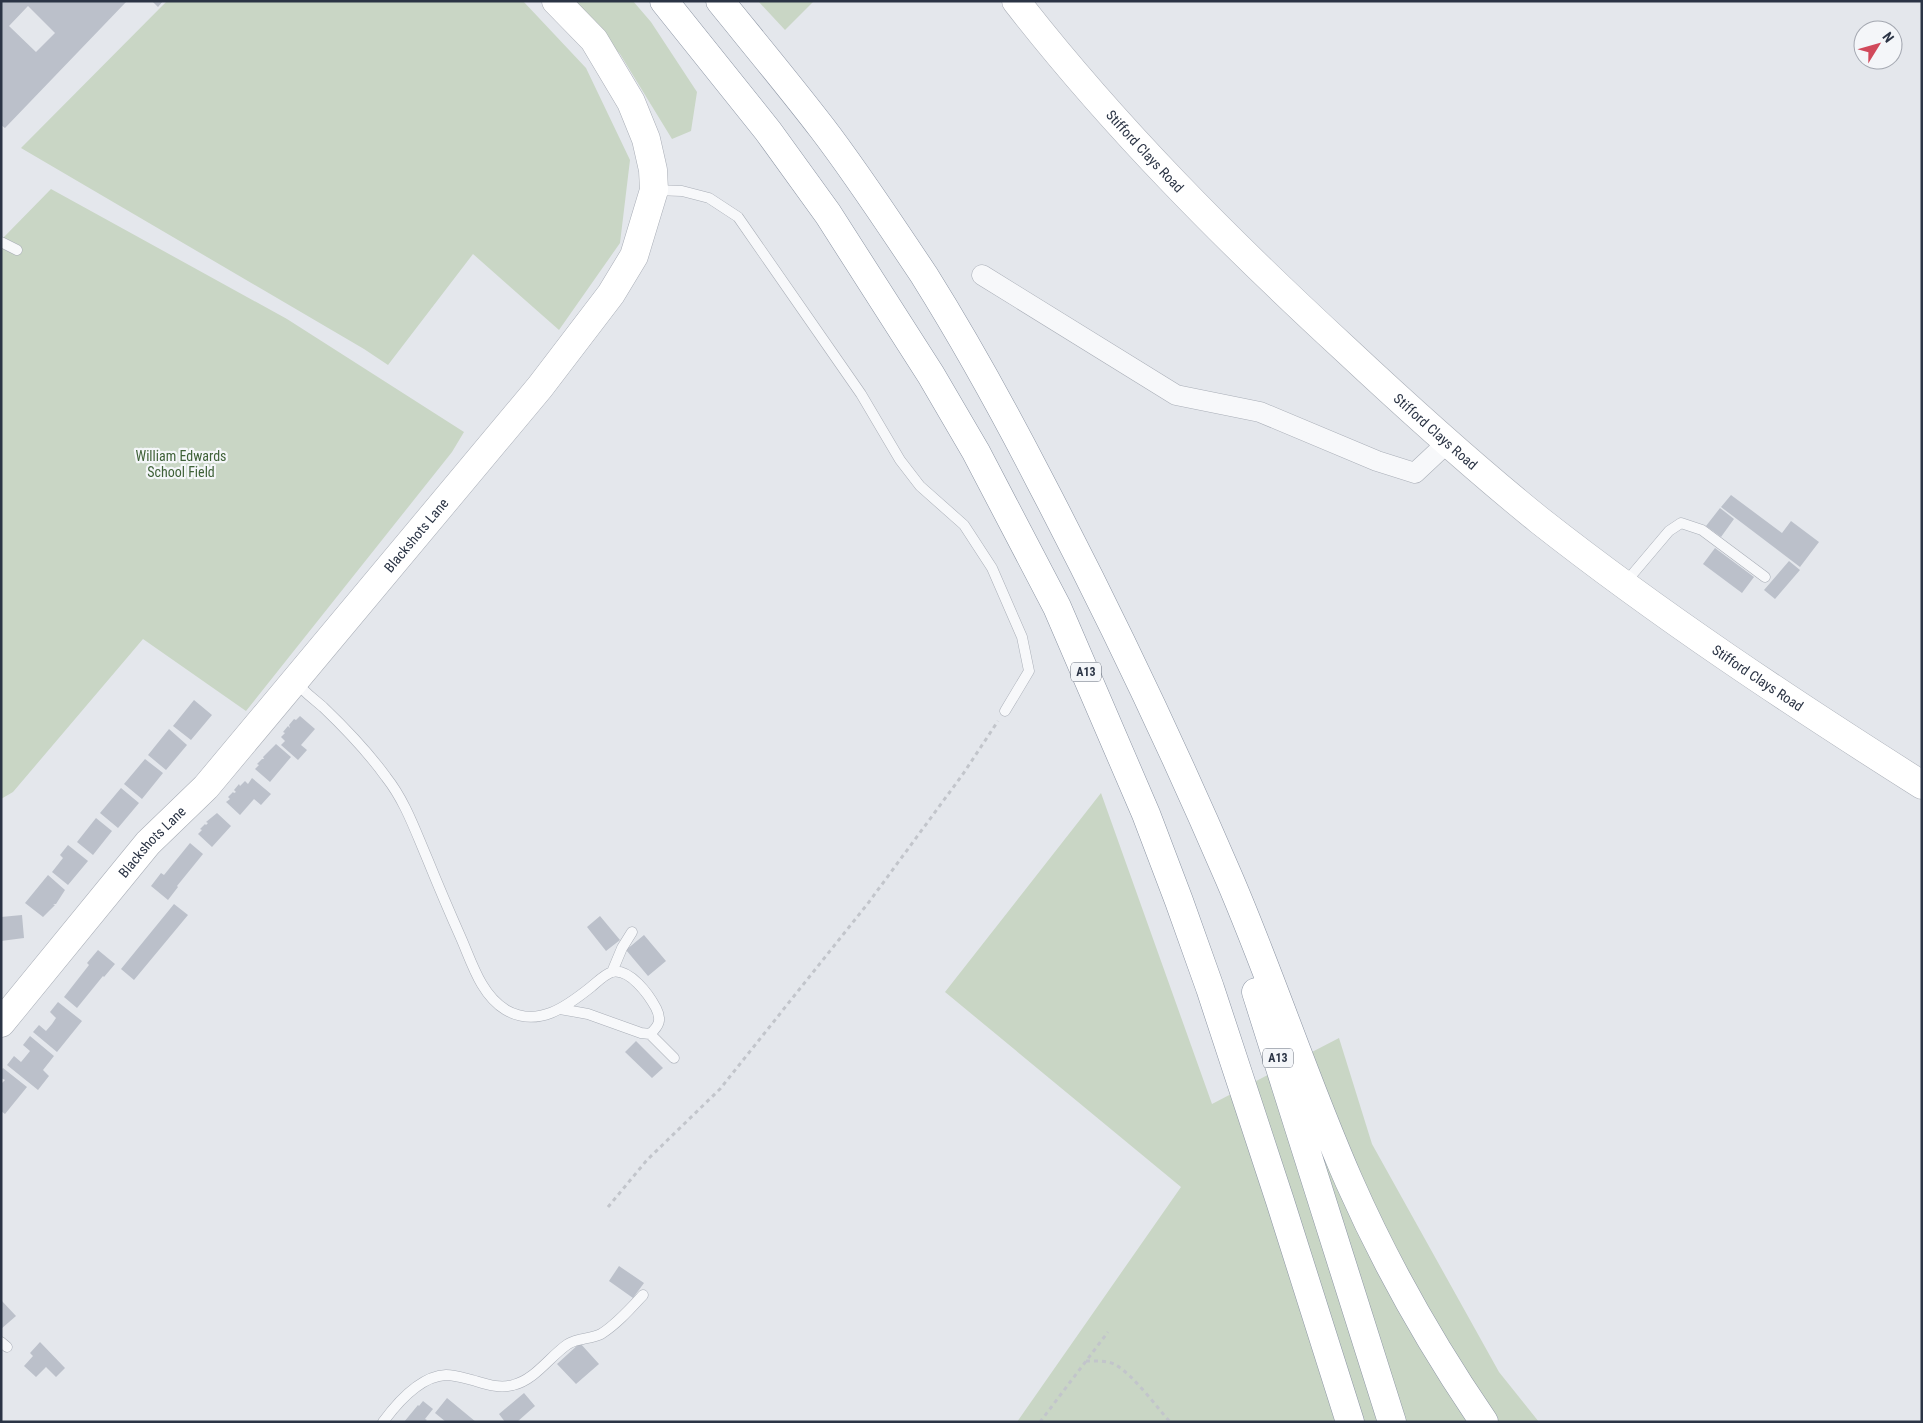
<svg xmlns="http://www.w3.org/2000/svg" width="1923" height="1423" viewBox="0 0 1923 1423" font-family="'Roboto Condensed',sans-serif">
  <style>
    .green { fill: #c9d6c5 }
    .building { fill: #bbc0ca; fill-rule: evenodd }
    .lines { fill: none; stroke-linecap: round; stroke-linejoin: round }
    .lane-casing { stroke: #a9aeb7; stroke-width: 11 }
    .street-casing { stroke: #a9aeb7; stroke-width: 21 }
    .secondary-casing { stroke: #a9aeb7; stroke-width: 29 }
    .highway-casing { stroke: #8b94a3; stroke-width: 29 }
    .path { stroke: #c2c5cb; stroke-width: 3; stroke-dasharray: 4 4; stroke-linecap: butt }
    .lane { stroke: #f7f8fa; stroke-width: 10 }
    .street { stroke: #f7f8fa; stroke-width: 20 }
    .secondary { stroke: #fff; stroke-width: 28 }
    .highway { stroke: #fff; stroke-width: 28 }
    .labels { text-anchor: middle; dominant-baseline: central; stroke-width: 4.5; stroke-linejoin: round; paint-order: stroke }
    .shield { fill: #f4f6f9; stroke: #676e7b; stroke-width: 1 }
    .shield-label { font-size: 12px; font-weight: bold; fill: #2b3445 }
    .street-label { font-size: 14px; fill: #2b3445; stroke: #f4f6f9 }
    .park-label { font-size: 14px; fill: #3f6138; stroke: #f4f6f9 }
  </style>
  <rect width="100%" height="100%" fill="#e4e7ec"/>
  <path class="green" d="M 167,1 L 523,1 L 586,68 L 630,160 L 620,243 L 559,330 L 473,254 L 388,365 L 364,349 L 21,148 Z
    M 568,1 L 633,1 L 651,22 L 697,92 L 691,131 L 672,139 L 620,54 Z
    M 758,1 L 814,1 L 785,30 Z
    M 51,189 L 287,319 L 464,432 L 452,452 L 246,711 L 143,639 L 13,792 L 1,799 L 1,237 L 3,238 Z
    M 1101,793 L 1212,1104 L 1339,1038 L 1372,1144 L 1499,1372 L 1539,1422 L 1017,1422 L 1181,1187 L 945,992 Z"/>
  <path class="building" d="M 1,1 L 127,1 L 5,128 L 1,125 ZM 28,6 L 55,33 L 36,52 L 9,26 Z
    M 152,1 L 163,1 L 158,7 Z
    M 1731,495 L 1782,533 L 1791,521 L 1819,542 L 1800,567 L 1721,507 Z
    M 1720,508 L 1734,519 L 1721,537 L 1706,526 Z
    M 1715,548 L 1754,577 L 1742,593 L 1703,564 Z
    M 1789,561 L 1800,570 L 1775,599 L 1764,590 Z
    M 194,700 L 212,715 L 191,740 L 173,726 Z
    M 300,716 L 315,729 L 301,745 L 307,750 L 298,760 L 281,745 L 285,741 L 281,737 L 285,733 L 283,732 L 288,726 L 290,728 L 289,725 L 294,719 L 296,720 Z
    M 169,729 L 187,745 L 166,770 L 148,755 Z
    M 276,744 L 291,757 L 270,782 L 255,769 L 259,765 L 257,764 L 262,759 L 264,759 L 263,757 Z
    M 145,759 L 163,773 L 142,799 L 124,784 Z
    M 252,778 L 271,794 L 261,805 L 254,799 L 240,815 L 226,802 L 230,799 L 228,797 L 233,792 L 234,793 L 236,792 L 234,790 L 239,784 L 240,786 L 245,781 L 248,784 Z
    M 121,788 L 139,803 L 118,828 L 100,813 Z
    M 217,813 L 231,826 L 212,847 L 198,834 L 202,830 L 200,829 L 205,824 L 206,825 L 208,823 L 206,822 Z
    M 96,818 L 112,831 L 93,855 L 77,842 Z
    M 190,843 L 203,854 L 177,886 L 178,887 L 168,900 L 151,886 L 161,873 L 164,875 Z
    M 68,845 L 88,861 L 68,885 L 52,872 L 63,858 L 60,855 Z
    M 48,875 L 65,890 L 56,904 L 53,904 L 55,905 L 43,917 L 25,903 Z
    M 174,904 L 188,915 L 134,980 L 121,969 Z
    M 22,915 L 24,938 L 1,941 L 1,917 Z
    M 600,916 L 620,940 L 606,951 L 587,927 Z
    M 644,935 L 666,961 L 648,976 L 626,950 Z
    M 98,950 L 115,964 L 104,977 L 103,976 L 77,1008 L 64,997 L 89,965 L 87,963 Z
    M 58,1002 L 82,1021 L 57,1052 L 33,1032 L 39,1025 L 46,1031 L 52,1024 L 56,1018 L 50,1012 Z
    M 30,1036 L 54,1056 L 43,1070 L 49,1076 L 38,1090 L 7,1065 L 14,1056 L 21,1062 L 26,1056 L 30,1051 L 23,1045 Z
    M 636,1041 L 663,1068 L 652,1078 L 625,1052 Z
    M 3,1068 L 27,1087 L 5,1114 L 1,1111 L 1,1084 L 5,1080 L 1,1078 L 1,1070 Z
    M 619,1266 L 644,1283 L 633,1298 L 609,1281 Z
    M 1,1300 L 16,1316 L 1,1329 Z
    M 40,1342 L 65,1368 L 56,1377 L 46,1367 L 36,1377 L 24,1366 L 33,1356 L 30,1353 Z
    M 580,1343 L 599,1364 L 576,1384 L 557,1364 Z
    M 524,1393 L 535,1406 L 517,1422 L 505,1422 L 499,1414 Z
    M 447,1398 L 476,1422 L 446,1422 L 435,1413 Z
    M 423,1401 L 433,1409 L 425,1419 L 427,1420 L 425,1422 L 404,1422 L 418,1405 L 419,1406 Z"/>
  <g class="lines">
    <g class="lane-casing">
      <path id="lane" d="M 655,190 L 682,191 L 709,198 L 738,217 L 861,394 L 900,460 L 920,486 L 964,525 L 992,568 L 1022,637 L 1029,671 L 1005,711
        M 1,242 L 17,250
        M 1625,583 L 1669,531 L 1681,523 L 1702,530 L 1765,577
        M 295,682 C 304,691 313,699 323,707 C 346,729 368,752 386,777 C 405,801 415,830 427,858 C 438,885 449,911 461,938 C 472,963 481,995 506,1010 C 538,1028 566,1007 591,987 C 597,982 605,974 612,972 C 630,968 649,995 656,1008 C 662,1020 659,1026 650,1034 L 641,1033 L 588,1014 L 560,1009
        M 612,972 L 622,948 L 632,932
        M 650,1034 L 674,1058
        M 1,1342 L 7,1347
        M 383,1422 C 397,1403 421,1376 446,1375 C 455,1375 464,1378 472,1380 C 486,1384 499,1389 513,1385 C 535,1380 550,1356 568,1344 C 578,1338 591,1339 601,1334 C 617,1324 631,1308 643,1295"/>
    </g>
    <g class="street-casing">
      <path id="street" d="M 982,275 L 1176,395 L 1260,412 L 1377,461 L 1415,473 L 1447,443"/>
    </g>
    <g class="secondary-casing">
      <g id="secondary">
        <path id="s1" d="M 1016,1 C 1114,127 1227,240 1344,348 C 1407,407 1471,465 1539,520 C 1661,616 1791,702 1922,785"/>
        <path id="s2" d="M 1,1023 L 148,843 L 206,787 L 540,387 L 611,294 L 634,256 L 654,190 L 653,170 L 646,139 L 631,102 L 594,40 L 556,1"/>
      </g>
    </g>
    <g class="highway-casing">
      <path id="highway" d="M 664,1 L 768,131 L 828,214 L 931,375 L 976,452 L 1057,607 L 1146,814 L 1179,901 L 1210,988 L 1280,1201 L 1350,1422
        M 720,1 C 754,43 789,85 822,128 C 858,175 891,226 924,275 C 966,342 1004,411 1040,481 C 1108,611 1171,743 1229,878 C 1272,978 1305,1081 1349,1181 C 1386,1265 1432,1346 1484,1422
        M 1256,992 L 1392,1422"/>
    </g>
    <path class="path" d="M 608,1207 L 647,1160 L 720,1089 L 869,902 L 963,774 L 998,721
      M 1086,1361 C 1096,1361 1107,1360 1116,1365 C 1134,1376 1156,1406 1170,1422
      M 1040,1422 L 1108,1332"/>
    <use href="#lane" class="lane"/>
    <use href="#street" class="street"/>
    <use href="#secondary" class="secondary"/>
    <use href="#highway" class="highway"/>
  </g>
  <g class="labels">
    <g class="shield">
      <rect x="1071" y="662.5" width="30" height="19" rx="4"/>
      <rect x="1263" y="1048.5" width="30" height="19" rx="4"/>
    </g>
    <g class="shield-label">
      <text x="1086" y="672">A13</text>
      <text x="1278" y="1058">A13</text>
    </g>
    <g class="street-label">
      <text stroke="none"><textPath href="#s1" startOffset="198">Stifford Clays Road</textPath></text>
      <text stroke="none"><textPath href="#s1" startOffset="602">Stifford Clays Road</textPath></text>
      <text stroke="none"><textPath href="#s2" startOffset="641">Blackshots Lane</textPath></text>
      <text stroke="none"><textPath href="#s1" startOffset="1008">Stifford Clays Road</textPath></text>
      <text stroke="none"><textPath href="#s2" startOffset="236">Blackshots Lane</textPath></text>
    </g>
    <g class="park-label">
      <text x="181" y="456">William Edwards<tspan x="181" dy="16">School Field</tspan></text>
    </g>
  </g>
  <rect width="1923" height="1423" fill="none" stroke="#2b3445" stroke-width="5"/>
  <g transform="translate(1878 45) rotate(53)"><circle r="24" fill="#f4f6f9" stroke="#a4a8b1"/>
  <path d="M0-4L9 19L0 12L-9 19Z" fill="#d1495b"/>
  <text y="-8" font-size="14" font-weight="bold" text-anchor="middle" fill="#2b3445">N</text>
  </g>
</svg>
